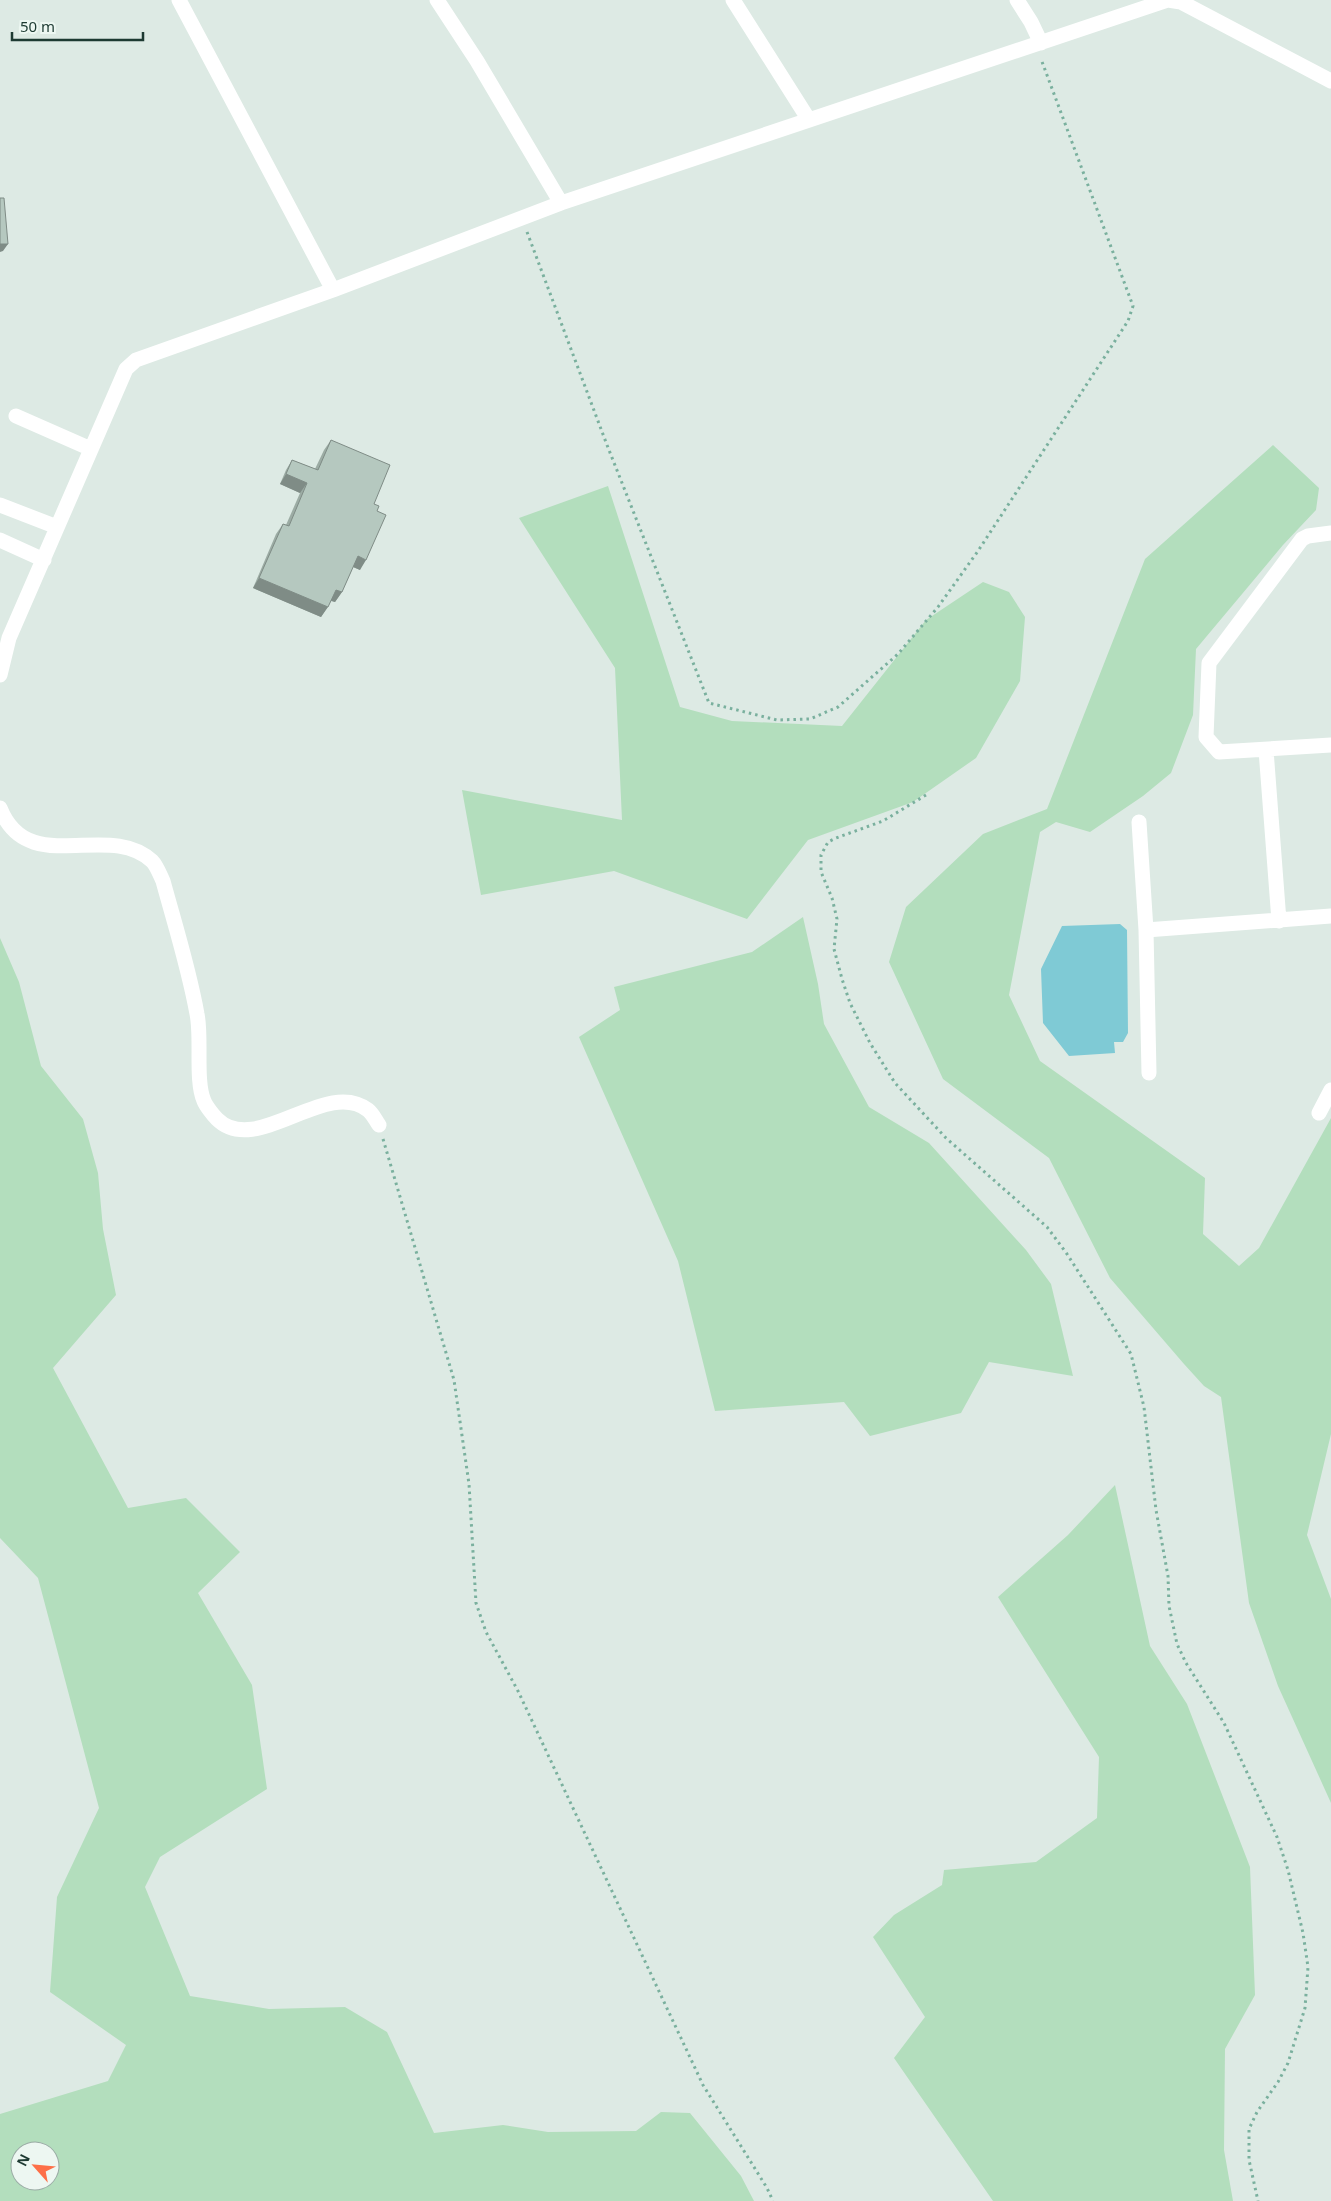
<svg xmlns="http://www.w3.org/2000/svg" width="1331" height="2201" viewBox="0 0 1331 2201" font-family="'Noto Sans',sans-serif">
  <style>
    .green { fill: #b3debd; fill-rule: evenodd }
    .water { fill: #7fcad5 }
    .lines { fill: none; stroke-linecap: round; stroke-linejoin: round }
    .path { stroke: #7ab09e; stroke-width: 3; stroke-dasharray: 2.5 4; stroke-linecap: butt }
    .minor { stroke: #fff; stroke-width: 15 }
    .wall { fill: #9caca4 }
    .shaded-wall { fill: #7f8c86 }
    .building { fill: #b5c8bf; stroke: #7f8c86 }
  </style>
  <rect width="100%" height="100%" fill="#ddeae4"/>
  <path class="green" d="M 1273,445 L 1319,488 L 1316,510 L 1283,545 L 1196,649 L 1193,715 L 1171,773 L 1143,796 L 1090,832 L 1056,822 L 1040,832 L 1009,995 L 1040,1061 L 1205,1178 L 1203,1234 L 1239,1266 L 1259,1248 L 1331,1118 L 1331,1434 L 1307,1535 L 1331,1599 L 1331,1803 L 1278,1686 L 1249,1603 L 1221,1397 L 1204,1386 L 1184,1364 L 1110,1278 L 1049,1158 L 943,1079 L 889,962 L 906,907 L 983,834 L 1047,809 L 1145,559 Z
    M 608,486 L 680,707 L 732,721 L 842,726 L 926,620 L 983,582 L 1009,592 L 1025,617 L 1020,681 L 976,758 L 913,802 L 808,840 L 747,919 L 614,871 L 481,895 L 462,790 L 622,820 L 615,668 L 519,518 Z
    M 803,917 L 818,984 L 824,1024 L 869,1107 L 929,1143 L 1026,1250 L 1051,1284 L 1073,1376 L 989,1362 L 961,1413 L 870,1436 L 844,1402 L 715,1411 L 678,1261 L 579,1037 L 620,1010 L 614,987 L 752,952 Z
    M 0,938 L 19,982 L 41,1066 L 83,1119 L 98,1173 L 103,1229 L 116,1295 L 53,1368 L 128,1508 L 186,1498 L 240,1552 L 198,1593 L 252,1685 L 267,1789 L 160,1857 L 145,1887 L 190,1996 L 269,2009 L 345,2007 L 387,2032 L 434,2133 L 503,2125 L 548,2132 L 636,2131 L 661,2112 L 690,2113 L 741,2176 L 754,2201 L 0,2201 L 0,2114 L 108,2081 L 126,2045 L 50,1992 L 57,1897 L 99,1808 L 38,1578 L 0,1538 ZM 20,2151 L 50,2151 L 50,2181 L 20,2181 Z
    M 1115,1485 L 1150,1646 L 1187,1704 L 1250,1867 L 1255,1995 L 1225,2049 L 1224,2150 L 1233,2201 L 993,2201 L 894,2058 L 925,2017 L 873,1937 L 894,1915 L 942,1885 L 944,1870 L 1036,1862 L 1097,1818 L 1099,1757 L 998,1597 L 1068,1535 Z"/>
  <path class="water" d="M 1120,924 L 1127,930 L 1128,1033 L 1123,1042 L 1114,1042 L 1115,1053 L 1069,1056 L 1043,1023 L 1041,969 L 1062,926 Z"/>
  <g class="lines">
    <path class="path" d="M 527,232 L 607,445 L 709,703 L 777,720 L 810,719 L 838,707 L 898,654 L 938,607 L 978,551 L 1128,321 L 1133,306 L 1041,59
      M 926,795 L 883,821 L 836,838 L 828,842 L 821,855 L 821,872 L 832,898 L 837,919 L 834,949 L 842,979 L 850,1003 L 870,1043 L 895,1083 L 946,1138 L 1047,1227 L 1067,1254 L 1131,1354 L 1144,1407 L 1156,1510 L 1168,1576 L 1169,1606 L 1177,1644 L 1186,1663 L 1224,1723 L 1277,1837 L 1288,1870 L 1303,1933 L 1308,1967 L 1305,2008 L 1288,2063 L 1278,2082 L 1257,2112 L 1249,2129 L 1249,2160 L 1258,2201
      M 383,1139 L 454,1380 L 469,1484 L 476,1603 L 486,1632 L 518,1691 L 703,2085 L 767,2188 L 773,2201"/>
    <path class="minor" d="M 179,0 L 333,290
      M 437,0 L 477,61 L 561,203
      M 733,0 L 809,120
      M 1017,0 L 1031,22 L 1041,43
      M 16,416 L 91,449
      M 0,505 L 57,527
      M 1331,533 L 1308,536 L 1302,539 L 1209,663 L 1206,737 L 1219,752 L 1331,745
      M 0,540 L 44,560
      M 0,675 L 9,638 L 126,369 L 136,360 L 333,290 L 561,203 L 1168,0 L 1181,2 L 1331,81
      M 1266,750 L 1279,921
      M 0,808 C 28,879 108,820 152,861 C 157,866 160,875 163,881 C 175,925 189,969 197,1014 C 202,1037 195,1081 204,1101 C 206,1106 213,1115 217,1119 C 256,1158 326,1077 368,1110 C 373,1114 376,1121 379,1125
      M 1139,822 L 1146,930 L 1149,1073
      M 1146,930 L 1331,916
      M 1319,1113 L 1331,1090"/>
  </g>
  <path class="wall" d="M 331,440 L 374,504 L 360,570 L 353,567 L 342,592 L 335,602 L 331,601 L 321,617 L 253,588 L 276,534 L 283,524 L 286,525 L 300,493 L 280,484 L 286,470 L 292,460 L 315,469 L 324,450 Z"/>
  <path class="shaded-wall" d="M 0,244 L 8,244 L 3,251 L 0,252 Z
    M 286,474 L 307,483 L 300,493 L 280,484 Z
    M 358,556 L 366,560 L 360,570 L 351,566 Z
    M 259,578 L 328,607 L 321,617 L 253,588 Z
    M 336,590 L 342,592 L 335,602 L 329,600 Z"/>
  <path class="building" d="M 0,198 L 4,198 L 8,244 L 0,244 Z
    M 331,440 L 390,465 L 374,504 L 379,506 L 377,511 L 386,515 L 366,560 L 358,556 L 342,592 L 336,590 L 328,607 L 259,578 L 283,524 L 289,526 L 307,483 L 286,474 L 292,460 L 318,470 Z"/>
  <g transform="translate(35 2166) rotate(297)"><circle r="24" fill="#edf7f2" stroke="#9aaba5"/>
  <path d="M0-4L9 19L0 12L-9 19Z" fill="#fd6f48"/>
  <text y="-8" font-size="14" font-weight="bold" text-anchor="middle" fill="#1d3a32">N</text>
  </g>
  <path d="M12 32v8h131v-8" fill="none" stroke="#1d3a32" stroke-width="2.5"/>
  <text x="20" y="32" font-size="15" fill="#1d3a32" stroke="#edf7f2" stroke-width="4" paint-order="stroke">50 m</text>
</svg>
